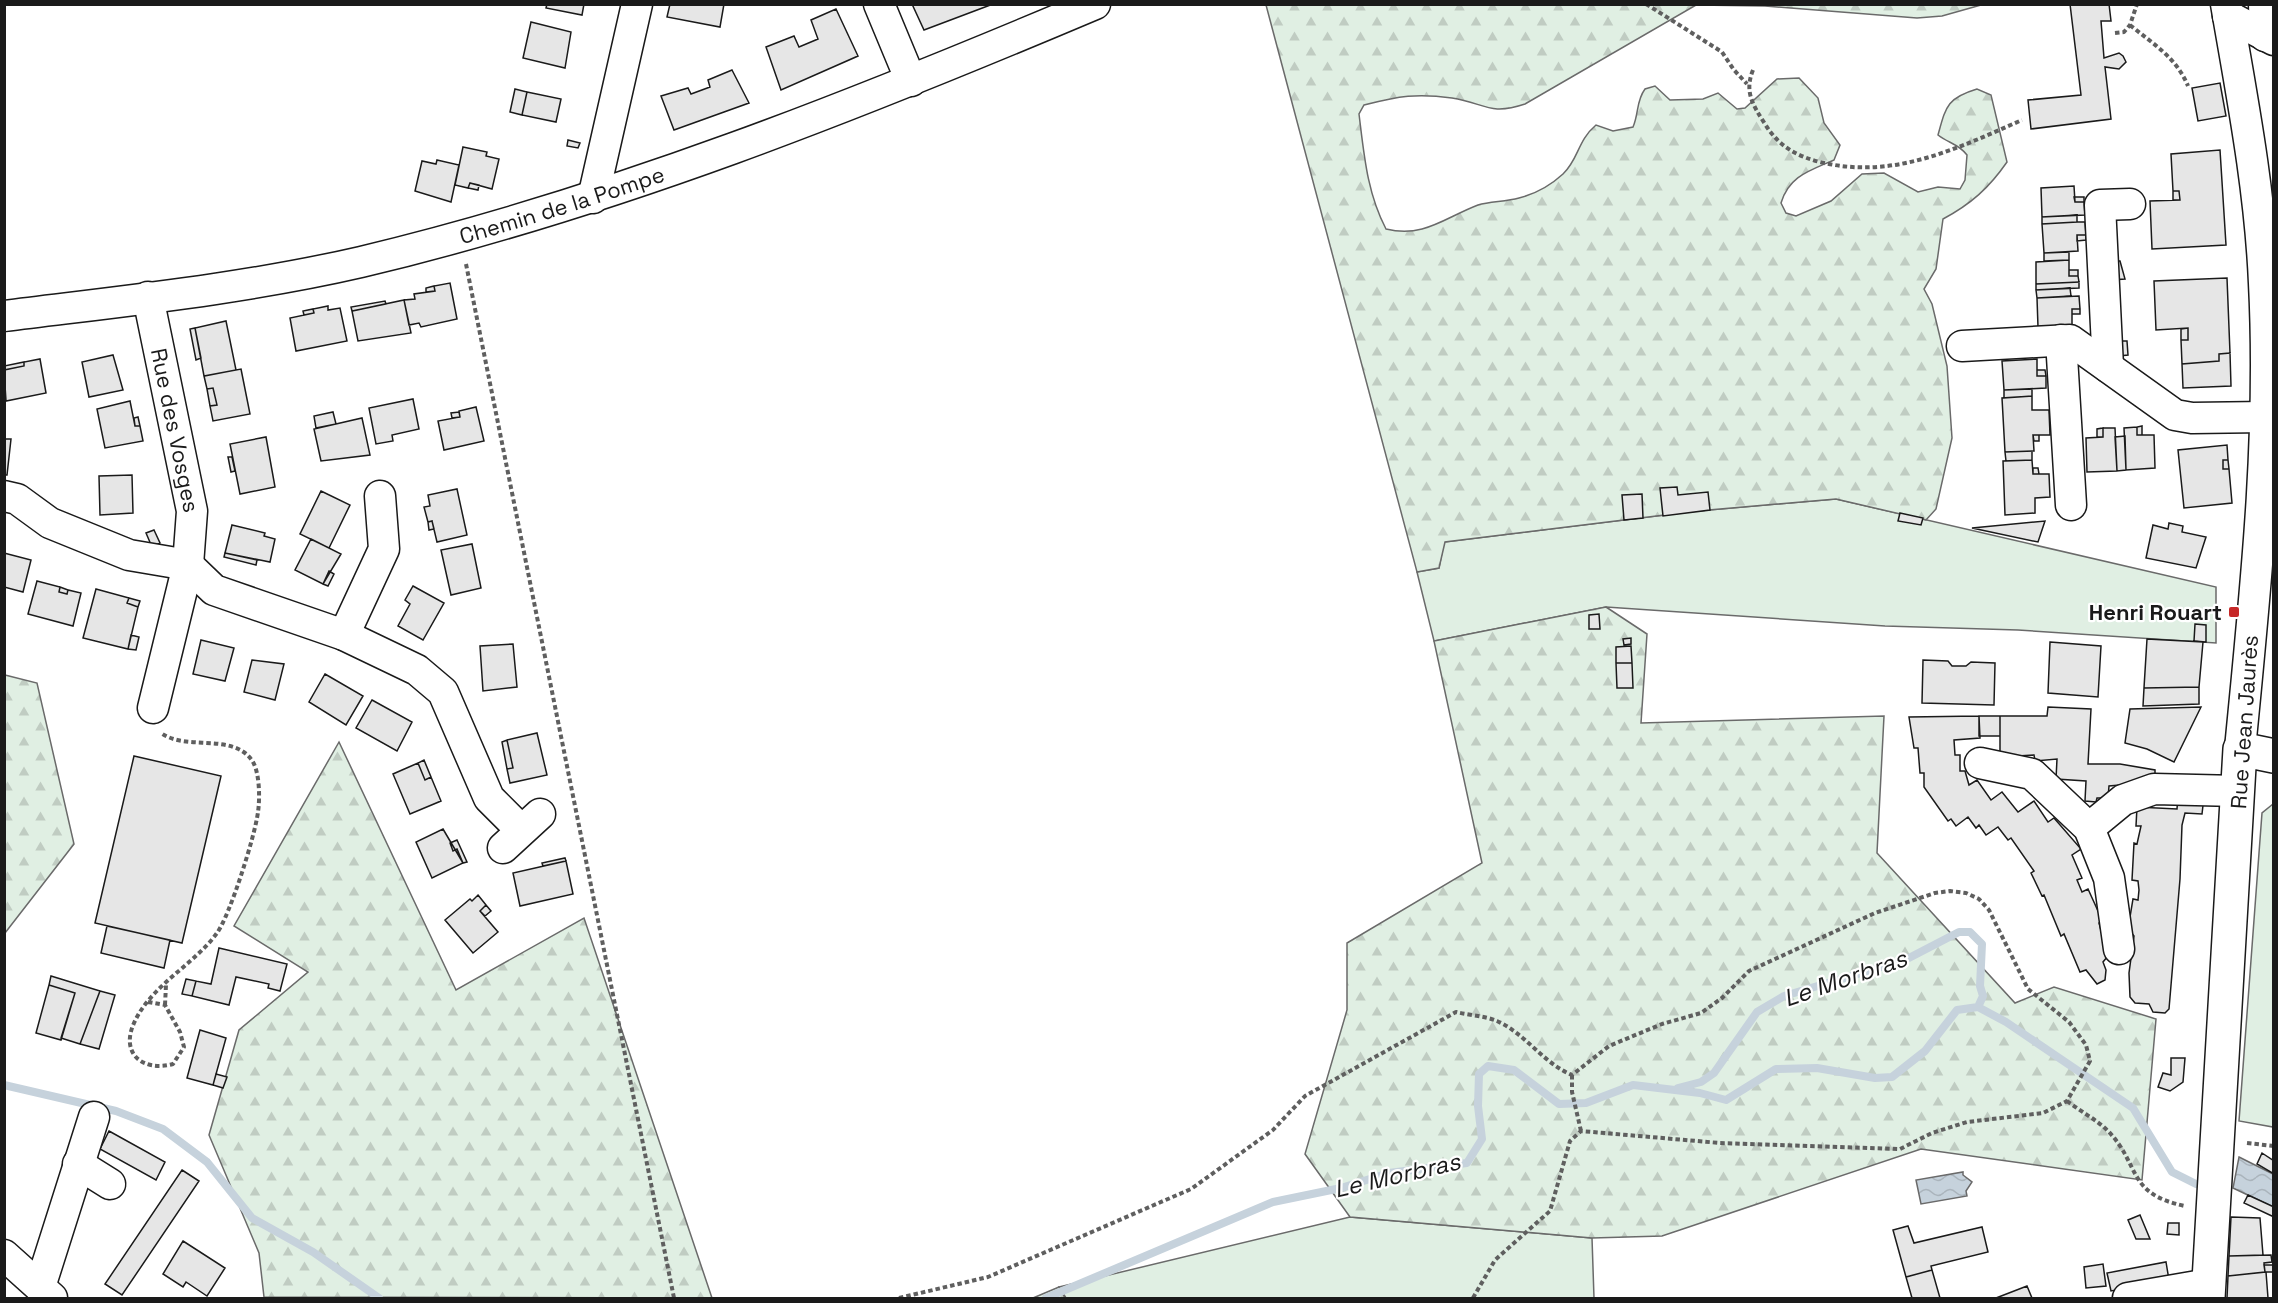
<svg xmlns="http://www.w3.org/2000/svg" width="2278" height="1303" viewBox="0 0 2278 1303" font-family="'Space Grotesk',sans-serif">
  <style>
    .green { fill: #e0efe3; stroke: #6a6a6a; stroke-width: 1.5 }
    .forest { fill: url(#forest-firs); stroke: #6a6a6a; stroke-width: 1.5 }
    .water { fill: url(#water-waves); stroke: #6a6a6a; stroke-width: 1.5 }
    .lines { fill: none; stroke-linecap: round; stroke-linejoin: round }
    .stream { stroke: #c6d2dc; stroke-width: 8 }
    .building { fill: #e6e6e6; stroke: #1a1a1a; stroke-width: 1.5 }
    .minor-casing { stroke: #1a1a1a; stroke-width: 33 }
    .major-casing { stroke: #1a1a1a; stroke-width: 36 }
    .path { stroke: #5f5f5f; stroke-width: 4; stroke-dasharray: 4.5 3; stroke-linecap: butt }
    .minor { stroke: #fff; stroke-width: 30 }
    .major { stroke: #fff; stroke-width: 33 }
    .poi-dot { fill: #c62828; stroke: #fff; stroke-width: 2 }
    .labels { text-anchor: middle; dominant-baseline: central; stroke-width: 4.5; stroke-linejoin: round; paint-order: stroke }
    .street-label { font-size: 22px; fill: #1a1a1a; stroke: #fff }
    .poi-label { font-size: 22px; font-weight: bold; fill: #1a1a1a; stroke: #fff; text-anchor: end }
    .water-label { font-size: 24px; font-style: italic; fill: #1a1a1a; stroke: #fff }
  </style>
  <defs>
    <pattern id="forest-firs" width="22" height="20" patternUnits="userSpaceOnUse" patternTransform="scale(1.5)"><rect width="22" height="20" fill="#e0efe3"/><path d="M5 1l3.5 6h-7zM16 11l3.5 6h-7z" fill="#c0ccc2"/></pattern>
    <pattern id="water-waves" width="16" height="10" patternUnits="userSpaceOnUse" patternTransform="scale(1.5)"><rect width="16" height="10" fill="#c6d2dc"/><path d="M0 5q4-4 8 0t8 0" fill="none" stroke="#aab4bc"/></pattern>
  </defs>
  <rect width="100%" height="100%" fill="#fff"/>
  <path class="green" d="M 1836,499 L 2216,587 L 2216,643 L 2018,630 L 1885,626 L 1606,607 L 1434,641 L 1417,572 L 1439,568 L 1444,542 L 1697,511 Z
    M 2273,804 L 2273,1127 L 2239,1121 L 2262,813 Z
    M 1350,1217 L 1592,1238 L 1594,1298 L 1066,1298 L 1059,1287 Z"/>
  <path class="forest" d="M 1266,5 L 1981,5 L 1942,16 L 1917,18 L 1765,6 L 1696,5 L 1525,104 C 1489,116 1485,103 1452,98 C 1417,93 1399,96 1364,105 L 1359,114 C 1364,154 1367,193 1386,229 C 1424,238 1444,218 1478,205 C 1490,201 1505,202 1519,198 C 1535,194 1551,185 1563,174 C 1579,159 1577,141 1596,125 L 1613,131 L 1633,127 C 1639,113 1636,101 1645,89 L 1655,86 L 1670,100 L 1703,99 L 1718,93 L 1737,109 L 1745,108 L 1777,79 L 1799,78 L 1818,98 L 1824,123 L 1840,145 L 1834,160 C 1809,171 1789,176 1781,203 L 1786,213 L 1796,216 L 1831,201 L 1862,174 L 1884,173 L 1918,192 L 1938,187 L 1960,189 L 1965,180 L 1967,155 C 1959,144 1948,143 1938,135 C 1946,106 1947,98 1977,89 L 1991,95 L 2007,162 C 1989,188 1971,204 1943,219 L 1936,269 L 1924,289 L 1932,304 L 1947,366 L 1952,438 L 1936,509 L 1926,520 L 1836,499 L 1697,511 L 1445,542 L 1439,568 L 1417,572 Z
    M 1606,607 L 1647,634 L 1641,723 L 1884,716 L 1877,853 L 2015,1003 L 2054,987 L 2156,1019 L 2142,1180 L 1921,1149 L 1662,1236 L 1592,1238 L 1350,1217 L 1305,1154 L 1347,1010 L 1347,943 L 1482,863 L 1434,641 Z
    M 5,675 L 37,683 L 74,844 L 5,933 Z
    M 339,742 L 456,990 L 584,918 L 712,1298 L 264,1297 L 259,1253 L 209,1135 L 239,1030 L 308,972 L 234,926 Z
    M 1059,1287 L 1065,1298 L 1033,1298 Z"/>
  <path class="water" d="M 2239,1157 L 2273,1174 L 2273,1207 L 2233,1188 Z
    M 1963,1172 L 1963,1175 L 1972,1182 L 1966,1191 L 1967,1196 L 1921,1204 L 1916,1180 Z"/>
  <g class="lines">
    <path class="stream" d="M 4,1085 L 116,1111 L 163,1129 L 207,1162 L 252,1218 L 313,1252 L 379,1298
      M 1678,1088 L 1701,1082 L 1714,1073 L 1757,1012 L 1784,996 L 1905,960 L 1959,932 L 1970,932 L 1982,944 L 1980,986 L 1983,996 L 1978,1007
      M 1046,1298 L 1273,1202 L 1341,1188 L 1389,1173 L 1467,1163 L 1482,1139 L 1478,1106 L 1479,1074 L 1488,1066 L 1514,1070 L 1559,1104 L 1586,1103 L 1633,1085 L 1700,1093 L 1726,1100 L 1776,1069 L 1817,1068 L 1875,1078 L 1892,1077 L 1925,1051 L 1957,1010 L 1978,1007 L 2006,1022 L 2133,1108 L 2172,1172 L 2196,1184"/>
  </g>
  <path class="building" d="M 547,4 L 584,4 L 582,15 L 546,8 Z
    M 670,4 L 724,4 L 720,27 L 667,17 Z
    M 912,4 L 993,4 L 924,30 Z
    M 2070,4 L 2109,4 L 2111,21 L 2101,21 L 2104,58 L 2119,53 L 2123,56 L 2126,62 L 2119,69 L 2105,67 L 2111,119 L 2031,129 L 2028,100 L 2081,95 Z
    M 836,9 L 858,56 L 781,90 L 766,47 L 794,36 L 799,47 L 818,39 L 811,20 Z
    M 531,22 L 571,32 L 565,68 L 523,58 Z
    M 732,70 L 749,103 L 674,130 L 661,96 L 688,88 L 691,94 L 710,87 L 708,80 Z
    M 2220,83 L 2226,116 L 2198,121 L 2192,88 Z
    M 515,89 L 527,92 L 522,115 L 510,112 Z
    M 527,92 L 561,99 L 556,122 L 522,115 Z
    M 568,140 L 580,143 L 578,148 L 567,146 Z
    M 463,147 L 487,152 L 486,156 L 499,159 L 492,189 L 470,183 L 468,188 L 455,185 Z
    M 2220,150 L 2226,245 L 2152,249 L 2150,201 L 2180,200 L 2179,191 L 2173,191 L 2171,154 Z
    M 437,160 L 459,165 L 451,202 L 415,191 L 422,161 L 436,164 Z
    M 470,183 L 479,185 L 478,190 L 468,188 Z
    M 2074,186 L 2075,202 L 2084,202 L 2085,215 L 2042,217 L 2041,188 Z
    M 2173,191 L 2179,191 L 2180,200 L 2173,200 Z
    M 2074,197 L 2084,197 L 2084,202 L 2075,202 Z
    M 2077,215 L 2077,222 L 2042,224 L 2042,217 Z
    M 2077,222 L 2085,222 L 2086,235 L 2077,235 L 2078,251 L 2044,253 L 2042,224 Z
    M 2077,235 L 2086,235 L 2086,240 L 2077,241 Z
    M 2069,252 L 2069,260 L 2044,261 L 2044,253 Z
    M 2069,260 L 2069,276 L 2078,276 L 2079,282 L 2036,284 L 2036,262 Z
    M 2110,261 L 2120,261 L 2125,279 L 2111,280 Z
    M 2069,270 L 2078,270 L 2078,276 L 2069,276 Z
    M 2227,278 L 2230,353 L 2219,354 L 2219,361 L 2182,364 L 2181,340 L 2188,340 L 2188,328 L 2156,330 L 2154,281 Z
    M 2079,282 L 2079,288 L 2036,290 L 2036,284 Z
    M 450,283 L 457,319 L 421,327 L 419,323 L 409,325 L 404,300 L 415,299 L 414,294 L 435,291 L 434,286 Z
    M 434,286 L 435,291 L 426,292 L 426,288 Z
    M 2070,288 L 2071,296 L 2037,298 L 2036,290 Z
    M 2079,296 L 2080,309 L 2072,309 L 2072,325 L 2038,327 L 2037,298 Z
    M 404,300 L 411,333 L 358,341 L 352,311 Z
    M 385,301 L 386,304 L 352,311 L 351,307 Z
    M 328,306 L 328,310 L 340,308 L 347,341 L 296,351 L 290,318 L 314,313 L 313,309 Z
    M 313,309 L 314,313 L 304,315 L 303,311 Z
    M 2072,309 L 2080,309 L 2080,314 L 2072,314 Z
    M 226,321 L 236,370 L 204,376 L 195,328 Z
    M 195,328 L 201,358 L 196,360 L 190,329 Z
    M 2188,328 L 2188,340 L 2181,340 L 2181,329 Z
    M 2119,341 L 2127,341 L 2128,355 L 2119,356 Z
    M 2230,353 L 2231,386 L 2183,388 L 2182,364 L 2219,361 L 2219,354 Z
    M 113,355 L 123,390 L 89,397 L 82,362 Z
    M 40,359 L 46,393 L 6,401 L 4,370 L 24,366 L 24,362 Z
    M 2037,359 L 2037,376 L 2046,376 L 2046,388 L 2004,390 L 2002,361 Z
    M 24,362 L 24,366 L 4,370 L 4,366 Z
    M 241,369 L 250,414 L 213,421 L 210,406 L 217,405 L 213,388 L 207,389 L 204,376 Z
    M 2037,370 L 2045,370 L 2046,376 L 2037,376 Z
    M 213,388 L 217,405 L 210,406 L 207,389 Z
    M 2032,389 L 2032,396 L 2004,398 L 2004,390 Z
    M 2032,396 L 2032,410 L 2049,410 L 2050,435 L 2033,435 L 2034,451 L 2005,452 L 2002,398 Z
    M 413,399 L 419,429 L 392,435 L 393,441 L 376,444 L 369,408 Z
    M 130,401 L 135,426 L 140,426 L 143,441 L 105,448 L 97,409 Z
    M 476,407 L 484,441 L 444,450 L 438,421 L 460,417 L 459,411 Z
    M 333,412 L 336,424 L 316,428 L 314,416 Z
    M 459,412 L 460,417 L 452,418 L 451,413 Z
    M 138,417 L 140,426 L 135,426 L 134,418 Z
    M 362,418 L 370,455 L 321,461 L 314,429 Z
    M 2142,426 L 2142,435 L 2137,435 L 2137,427 Z
    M 2137,427 L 2137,435 L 2154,435 L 2155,468 L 2126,470 L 2124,428 Z
    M 2103,428 L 2115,428 L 2117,471 L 2087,472 L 2086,438 L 2103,437 Z
    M 2103,428 L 2103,437 L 2097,437 L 2097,429 Z
    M 2033,435 L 2039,435 L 2039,441 L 2034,441 Z
    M 2125,436 L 2126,470 L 2117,471 L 2115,437 Z
    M 266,437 L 275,487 L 240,494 L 230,444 Z
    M 4,439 L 11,439 L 7,475 L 4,475 Z
    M 2227,445 L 2228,460 L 2223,460 L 2223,469 L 2229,469 L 2232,503 L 2184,508 L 2178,450 Z
    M 2032,451 L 2032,460 L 2006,461 L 2005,452 Z
    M 228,457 L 232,457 L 235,471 L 231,472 Z
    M 2032,460 L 2033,474 L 2049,474 L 2050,497 L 2035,498 L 2035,513 L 2005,515 L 2003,461 Z
    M 2223,460 L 2228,460 L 2229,469 L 2223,469 Z
    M 2033,468 L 2038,468 L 2039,474 L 2033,474 Z
    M 132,475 L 133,513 L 100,515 L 99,476 Z
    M 1677,487 L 1678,495 L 1708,492 L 1710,510 L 1663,516 L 1660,488 Z
    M 457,489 L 467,535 L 437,542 L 432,521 L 428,522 L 424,507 L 430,506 L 428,495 Z
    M 321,491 L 350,505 L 329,548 L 300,534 Z
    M 1642,494 L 1643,518 L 1624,520 L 1622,495 Z
    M 1900,513 L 1923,518 L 1921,525 L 1898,521 Z
    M 432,521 L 434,529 L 429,530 L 428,522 Z
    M 2045,521 L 2038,542 L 1972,528 Z
    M 2169,523 L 2183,526 L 2182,532 L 2206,537 L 2196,568 L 2146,558 L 2153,525 L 2168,529 Z
    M 232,525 L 265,533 L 264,536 L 275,539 L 270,562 L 225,553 Z
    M 154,530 L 160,543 L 152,547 L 146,533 Z
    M 311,539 L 341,554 L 323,584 L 295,570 Z
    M 472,544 L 481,588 L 451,595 L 441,550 Z
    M 4,553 L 31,560 L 23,592 L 4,587 Z
    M 225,553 L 257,560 L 256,565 L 224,557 Z
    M 329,571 L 334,574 L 328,586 L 323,584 Z
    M 37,581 L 60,587 L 59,592 L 67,594 L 68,590 L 81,593 L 73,626 L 28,614 Z
    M 413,586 L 444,603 L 423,640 L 398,626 L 410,604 L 405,600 Z
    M 60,587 L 68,590 L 67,594 L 59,592 Z
    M 96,589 L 129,598 L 127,603 L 138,607 L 128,649 L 83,638 Z
    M 129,598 L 140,601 L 138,607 L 127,603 Z
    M 1599,614 L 1600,629 L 1589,629 L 1589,615 Z
    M 2195,624 L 2206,625 L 2206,642 L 2194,641 Z
    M 131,635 L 139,637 L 136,650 L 128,649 Z
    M 1631,638 L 1631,644 L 1624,645 L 1623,639 Z
    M 2147,639 L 2203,642 L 2199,687 L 2144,688 Z
    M 201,640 L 234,648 L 225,681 L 193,674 Z
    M 2050,642 L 2101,646 L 2098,697 L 2048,693 Z
    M 513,644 L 517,687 L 483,691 L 480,646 Z
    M 1631,646 L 1632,663 L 1616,663 L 1616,647 Z
    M 252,660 L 284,664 L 275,700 L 244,692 Z
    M 1923,660 L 1948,661 L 1952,666 L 1966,666 L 1971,662 L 1995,663 L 1994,705 L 1922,703 Z
    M 1616,663 L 1632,663 L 1633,688 L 1617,688 Z
    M 325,674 L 363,696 L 346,725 L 309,702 Z
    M 2199,687 L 2199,704 L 2143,706 L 2144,688 Z
    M 372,700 L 412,722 L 397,751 L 356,728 Z
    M 2048,707 L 2091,709 L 2088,764 L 2120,764 L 2155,770 L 2155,782 L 2109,786 L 2108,798 L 2097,798 L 2096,802 L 2085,801 L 2086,781 L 2056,779 L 2057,759 L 2035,761 L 2034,755 L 2000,757 L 2000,716 L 2047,716 Z
    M 2201,707 L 2174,762 L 2147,749 L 2125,743 L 2130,709 Z
    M 1979,716 L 2000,716 L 2000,736 L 1979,736 Z
    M 1979,716 L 1980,738 L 1954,740 L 1955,755 L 1960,755 L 1960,771 L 1965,771 L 1969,785 L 1977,780 L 1991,800 L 2002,792 L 2018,812 L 2034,801 L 2048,822 L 2054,818 L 2081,849 L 2072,855 L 2082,878 L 2077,880 L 2082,892 L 2088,889 L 2103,922 L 2099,923 L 2108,956 L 2103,962 L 2106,970 L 2105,980 L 2097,984 L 2086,970 L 2080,972 L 2064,934 L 2061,936 L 2044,895 L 2042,896 L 2031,873 L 2034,871 L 2011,838 L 2008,840 L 1998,827 L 1986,835 L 1979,825 L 1976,828 L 1968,817 L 1956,826 L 1951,819 L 1948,821 L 1924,787 L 1924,773 L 1920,773 L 1918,748 L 1914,748 L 1909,717 Z
    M 537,733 L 547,775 L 510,783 L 507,769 L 513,768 L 507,740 Z
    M 507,740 L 513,768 L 507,769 L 502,742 Z
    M 134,756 L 221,776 L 182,943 L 95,923 Z
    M 424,760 L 431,777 L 425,780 L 418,763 Z
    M 418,763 L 425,780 L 431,777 L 441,801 L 410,814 L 393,774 Z
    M 2178,796 L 2204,797 L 2202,814 L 2185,813 L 2182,825 L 2180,879 L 2169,1009 L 2165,1013 L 2153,1012 L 2149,1004 L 2135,1003 L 2130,997 L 2129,973 L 2134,936 L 2129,930 L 2130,917 L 2133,899 L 2138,900 L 2139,890 L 2138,881 L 2132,880 L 2134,843 L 2137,844 L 2141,826 L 2136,826 L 2137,807 L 2177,809 Z
    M 443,829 L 463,863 L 432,878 L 416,842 Z
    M 457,840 L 467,862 L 463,863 L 457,849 L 453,851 L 450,843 Z
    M 565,858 L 566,861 L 543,866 L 542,863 Z
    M 566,861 L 573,894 L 520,906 L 513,873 Z
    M 478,895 L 486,905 L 480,911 L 498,932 L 473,953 L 445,920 L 470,899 L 472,901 Z
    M 486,905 L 491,911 L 485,916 L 480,911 Z
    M 107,926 L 170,940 L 164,968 L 101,953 Z
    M 219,948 L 287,964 L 280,991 L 268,988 L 269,984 L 236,977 L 229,1005 L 192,996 L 196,981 L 211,984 Z
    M 51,976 L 100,991 L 80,1044 L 61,1038 L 75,993 L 49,985 Z
    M 186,979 L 196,981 L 192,996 L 182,994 Z
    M 49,985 L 75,993 L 61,1040 L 36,1033 Z
    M 100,991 L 115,995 L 99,1049 L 80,1044 Z
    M 200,1030 L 226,1038 L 213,1085 L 187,1078 Z
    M 2171,1058 L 2185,1058 L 2183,1082 L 2170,1091 L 2158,1087 L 2163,1073 L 2171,1075 Z
    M 216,1074 L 227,1077 L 223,1088 L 213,1085 Z
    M 109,1131 L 165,1162 L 156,1180 L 100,1149 Z
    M 2262,1153 L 2274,1161 L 2274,1174 L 2257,1164 Z
    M 182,1170 L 199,1181 L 122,1295 L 105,1284 Z
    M 2248,1195 L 2274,1207 L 2274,1217 L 2244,1203 Z
    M 2140,1215 L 2150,1239 L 2136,1239 L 2128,1220 Z
    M 2231,1217 L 2260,1218 L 2263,1255 L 2229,1256 Z
    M 2168,1223 L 2179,1223 L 2179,1235 L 2167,1234 Z
    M 1908,1226 L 1914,1243 L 1982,1227 L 1988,1252 L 1931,1266 L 1932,1270 L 1906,1277 L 1893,1230 Z
    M 183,1241 L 225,1268 L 207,1296 L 186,1282 L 183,1287 L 163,1274 Z
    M 2271,1255 L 2272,1262 L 2264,1263 L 2265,1272 L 2228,1276 L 2229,1256 Z
    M 2166,1262 L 2169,1280 L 2111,1291 L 2107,1273 Z
    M 2103,1264 L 2106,1286 L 2086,1288 L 2084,1267 Z
    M 2264,1265 L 2274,1265 L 2274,1272 L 2265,1272 Z
    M 1932,1270 L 1940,1298 L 1912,1298 L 1906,1277 Z
    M 2266,1272 L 2268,1298 L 2227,1298 L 2228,1276 Z
    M 2027,1286 L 2032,1298 L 1996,1298 Z"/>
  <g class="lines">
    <g class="minor-casing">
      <g id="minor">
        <path d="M 879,4 L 911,81"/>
        <path d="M 2226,4 C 2242,97 2260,189 2264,283 C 2272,439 2255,594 2240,749"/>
        <path d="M 2264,4 L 2265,36"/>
        <path d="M 2228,16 L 2274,40"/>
        <path d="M 593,198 L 637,4"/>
        <path id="s1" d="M 148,297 L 192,511 L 188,565 L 153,708"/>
        <path id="s2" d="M 4,316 C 123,301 244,289 361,262 C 613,202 856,105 1095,4"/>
        <path d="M 2061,340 L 2071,505"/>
        <path d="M 1962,346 L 2070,340 L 2175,415 L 2192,418 L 2265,417"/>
        <path d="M 2108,367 L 2100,205 L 2130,204"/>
        <path d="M 4,496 L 17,499 L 50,523 L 129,555 L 188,565 L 214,590 L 344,635 L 417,670 L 443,692 L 489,798 L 520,829"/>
        <path d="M 344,635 L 384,549 L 380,496"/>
        <path d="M 1980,763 L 2032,774 L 2089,828 L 2109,878 L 2119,949"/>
        <path d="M 2089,828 L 2123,800 L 2154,789 L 2238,791"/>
        <path d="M 503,848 L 540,814"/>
        <path d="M 78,1164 L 110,1184"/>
        <path d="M 4,1255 L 52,1298"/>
        <path d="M 40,1287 L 94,1117"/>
        <path d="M 2128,1298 L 2209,1284"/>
      </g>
    </g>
    <g class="major-casing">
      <path id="major" d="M 2208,1298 L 2240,749 L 2274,756"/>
    </g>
    <path class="path" d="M 1646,4 L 1722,52 L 1734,70 L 1747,84
      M 2130,25 C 2153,44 2176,57 2188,86
      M 2115,33 L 2124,32 L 2130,25 L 2137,4
      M 1753,70 C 1744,92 1753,105 1765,124 C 1779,147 1798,157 1824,163 C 1896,179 1958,148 2022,120
      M 466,264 L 674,1298
      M 148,1002 L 165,1005 L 180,1032 L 184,1047 L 173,1064 C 143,1072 120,1054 134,1023 C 151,985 194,965 217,933 C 230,915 255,836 258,812 C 260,799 260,770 251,759 C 231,733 186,751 161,733
      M 165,1005 L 166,985
      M 1572,1075 L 1572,1092 L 1581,1131
      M 2067,1101 C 2080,1111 2097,1120 2108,1131 C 2141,1165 2126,1194 2185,1206
      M 2247,1143 L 2274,1146
      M 899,1298 L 988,1277 L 1191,1189 L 1273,1130 L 1305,1096 L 1456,1012 C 1469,1015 1485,1016 1497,1021 C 1526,1034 1543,1063 1572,1075
      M 1473,1298 L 1495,1260 L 1550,1211 L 1570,1141 L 1581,1131 L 1720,1143 L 1900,1149 L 1932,1133 L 1967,1122 L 2043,1113 L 2067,1101 L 2090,1061 L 2086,1045 L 2069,1022 L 2028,989 L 1989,910 L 1979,899 L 1966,893 L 1950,891 L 1935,893 L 1875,913 L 1749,971 L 1722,998 L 1701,1013 L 1662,1024 L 1609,1046 L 1572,1075"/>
    <use href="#minor" class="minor"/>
    <use href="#major" class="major"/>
  </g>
  <rect class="poi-dot" x="2228" y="606" width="12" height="12" rx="3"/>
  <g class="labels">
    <g class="street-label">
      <text stroke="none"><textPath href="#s2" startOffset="570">Chemin de la Pompe</textPath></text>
      <text stroke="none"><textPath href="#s1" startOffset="136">Rue des Vosges</textPath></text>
      <text transform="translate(2244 722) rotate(-86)">Rue Jean Jaurès</text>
    </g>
    <g class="poi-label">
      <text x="2222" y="612">Henri Rouart</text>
    </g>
    <g class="water-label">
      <text transform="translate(1845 978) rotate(-19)">Le Morbras</text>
      <text transform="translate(1397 1175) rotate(-13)">Le Morbras</text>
    </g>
  </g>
  <rect width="2278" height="1303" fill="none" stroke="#1a1a1a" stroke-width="12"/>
</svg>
